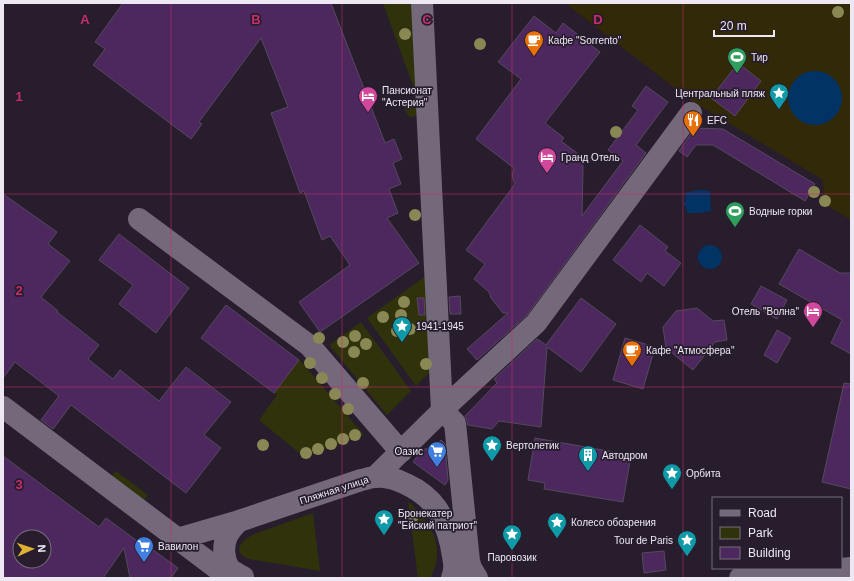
<svg xmlns="http://www.w3.org/2000/svg" width="854" height="581" viewBox="0 0 854 581" font-family="Arial,sans-serif">
  <style>
    .green { fill: #30320c }
    .sand { fill: #312907 }
    .water { fill: #013365 }
    .building { fill: #4c285f; stroke: #55495c; fill-rule: evenodd }
    .lines { fill: none; stroke-linecap: round; stroke-linejoin: round }
    .minor { stroke: #74687b; stroke-width: 22 }
    .tree { fill: #898855 }
    .grid { fill: none; stroke: #c62d6a; stroke-width: 1; stroke-opacity: 0.55 }
    .labels { text-anchor: middle; dominant-baseline: central; stroke-width: 3.5; stroke-linejoin: round; paint-order: stroke }
    .poi-label { font-size: 10px; fill: #eee8f3; stroke: #271d2d; text-anchor: start }
    .street-label { font-size: 10px; fill: #eee8f3; stroke: #271d2d }
    .grid-label { font-size: 13px; text-anchor: middle; font-weight: bold; fill: #c62d6a; stroke: #271d2d; stroke-width: 3.5; stroke-linejoin: round; paint-order: stroke }
  </style>
  <rect width="100%" height="100%" fill="#271d2d"/>
  <path class="green" d="M 383,3 L 416,3 L 421,100 C 420,107 420,114 413,117 L 408,116 L 402,103 L 417,97 Z
    M 430,273 L 435,367 L 416,386 L 367,318 Z
    M 361,322 L 411,391 L 387,415 L 329,345 Z
    M 299,359 L 364,435 L 304,457 L 259,420 L 277,395 L 274,393 Z
    M 116,471 L 148,495 L 142,503 L 110,479 Z
    M 408,501 C 431,521 447,548 430,578 L 418,578 Z
    M 313,513 L 320,571 L 249,559 C 232,553 240,541 252,535 Z"/>
  <path class="sand" d="M 565,3 L 851,3 L 851,220 L 824,204 L 823,180 L 690,100 Z"/>
  <path class="water" d="M788 98a27 27 0 1 1 54 0a27 27 0 1 1-54 0Z
    M 698,190 L 710,191 L 711,211 L 699,213 L 687,213 L 686,206 L 684,206 L 684,201 L 686,201 L 685,193 Z
    M698 257a12 12 0 1 1 24 0a12 12 0 1 1-24 0Z"/>
  <path class="building" d="M 123,3 L 331,3 L 385,143 L 394,139 L 402,159 L 393,163 L 401,184 L 389,189 L 398,213 L 387,218 L 419,263 L 320,332 L 299,302 L 350,265 L 330,236 L 322,240 L 304,191 L 300,193 L 271,113 L 288,107 L 261,38 L 199,122 L 202,124 L 191,139 L 93,65 L 105,49 L 95,42 Z
    M 534,16 L 556,33 L 563,23 L 600,52 L 545,123 L 564,138 L 561,141 L 577,153 L 582,160 L 583,167 L 582,216 L 623,161 L 608,150 L 638,110 L 632,106 L 646,86 L 668,102 L 636,145 L 646,153 L 527,315 L 477,360 L 467,349 L 508,313 L 503,313 L 491,298 L 489,292 L 474,279 L 485,264 L 466,250 L 515,184 L 512,176 L 514,168 L 476,139 L 521,79 L 498,62 Z
    M 738,63 L 761,81 L 735,116 L 711,98 Z
    M 695,128 L 723,129 L 815,184 L 805,201 L 713,145 L 696,145 L 687,157 L 679,151 Z
    M 3,194 L 57,232 L 48,244 L 70,261 L 41,297 L 58,311 L 57,312 L 99,345 L 88,359 L 113,379 L 120,370 L 159,401 L 186,367 L 231,402 L 204,435 L 221,448 L 186,493 L 71,405 L 53,429 L 41,420 L 59,396 L 15,362 L 3,378 Z
    M 640,225 L 668,247 L 665,251 L 681,263 L 664,286 L 647,273 L 641,282 L 613,260 Z
    M 119,234 L 189,288 L 156,333 L 119,304 L 133,285 L 99,260 Z
    M 799,249 L 840,273 L 851,273 L 851,354 L 831,343 L 842,320 L 779,284 Z
    M 761,286 L 787,300 L 777,319 L 751,304 Z
    M 460,296 L 461,314 L 450,314 L 449,297 Z
    M 417,298 L 424,298 L 425,315 L 419,315 Z
    M 581,298 L 616,324 L 581,372 L 547,347 L 541,427 L 499,421 L 492,429 L 468,425 L 467,421 L 465,416 L 497,383 L 494,379 L 537,339 L 546,345 Z
    M 226,305 L 299,360 L 274,393 L 201,338 Z
    M 697,308 L 713,321 L 724,320 L 727,340 L 715,342 L 693,370 L 666,348 L 663,327 L 676,311 Z
    M 777,330 L 791,338 L 777,363 L 764,355 Z
    M 625,338 L 655,347 L 643,389 L 613,380 Z
    M 844,383 L 851,384 L 851,489 L 822,482 Z
    M 535,438 L 631,455 L 623,502 L 544,489 L 545,483 L 528,480 Z
    M 441,440 L 445,444 L 448,480 L 445,485 L 413,462 L 421,451 L 437,444 Z
    M 3,456 L 99,527 L 106,518 L 144,546 L 145,544 L 178,568 L 171,578 L 130,578 L 124,548 L 103,578 L 3,578 ZM 20,537 L 44,537 L 44,561 L 20,561 Z
    M 664,551 L 666,570 L 644,573 L 642,553 Z"/>
  <g class="lines">
    <path class="minor" d="M 422,3 L 442,410 L 455,423 L 469,561 L 471,568 L 477,578
      M 139,219 L 310,346 L 401,452
      M 3,407 L 227,576 L 242,578
      M 375,477 L 454,399 L 536,323 L 691,113
      M 239,521 C 235,525 230,530 227,536 C 223,545 223,559 229,568 C 233,572 238,574 243,577
      M 177,539 L 239,521 L 361,480 C 366,479 371,477 376,477 C 387,476 396,479 406,484 C 434,497 444,515 451,545 C 452,552 455,563 454,569 C 454,572 453,575 452,578
      M 740,578 L 851,568"/>
  </g>
  <g class="tree">
    <circle cx="838" cy="12" r="6"/>
    <circle cx="405" cy="34" r="6"/>
    <circle cx="480" cy="44" r="6"/>
    <circle cx="616" cy="132" r="6"/>
    <circle cx="814" cy="192" r="6"/>
    <circle cx="825" cy="201" r="6"/>
    <circle cx="415" cy="215" r="6"/>
    <circle cx="404" cy="302" r="6"/>
    <circle cx="401" cy="315" r="6"/>
    <circle cx="383" cy="317" r="6"/>
    <circle cx="410" cy="329" r="6"/>
    <circle cx="397" cy="331" r="6"/>
    <circle cx="355" cy="336" r="6"/>
    <circle cx="319" cy="338" r="6"/>
    <circle cx="343" cy="342" r="6"/>
    <circle cx="366" cy="344" r="6"/>
    <circle cx="354" cy="352" r="6"/>
    <circle cx="310" cy="363" r="6"/>
    <circle cx="426" cy="364" r="6"/>
    <circle cx="322" cy="378" r="6"/>
    <circle cx="363" cy="383" r="6"/>
    <circle cx="335" cy="394" r="6"/>
    <circle cx="348" cy="409" r="6"/>
    <circle cx="355" cy="435" r="6"/>
    <circle cx="343" cy="439" r="6"/>
    <circle cx="331" cy="444" r="6"/>
    <circle cx="263" cy="445" r="6"/>
    <circle cx="318" cy="449" r="6"/>
    <circle cx="306" cy="453" r="6"/>
    <circle cx="413" cy="516" r="6"/>
  </g>
  <path class="grid" d="M 171,3 L 171,578M 342,3 L 342,578M 512,3 L 512,578M 683,3 L 683,578M 3,194 L 851,194M 3,387 L 851,387"/>
  <defs>
    <g id="cafe-pin" transform="scale(1)"><path d="M0 17L-7.5 6A9.5 9.5 0 1 1 7.5 6Z" fill="#e8710a" stroke="#271d2d"/><path d="M-5.5-4.5H6V0H3Q3 3.5 0 3.5H-2.5Q-5.5 3.5-5.5 0ZM3-3.2v2h1.7v-2ZM-6 4.5H4V6H-6Z" fill="#fff"/></g>
    <g id="stadium-pin" transform="scale(1)"><path d="M0 17L-7.5 6A9.5 9.5 0 1 1 7.5 6Z" fill="#2e9e5b" stroke="#271d2d"/><path d="M0-5a6.5 5 0 1 0 0 10a6.5 5 0 1 0 0-10ZM-3.5-1.8h7v3.6h-7Z" fill="#fff"/></g>
    <g id="sight-pin" transform="scale(1)"><path d="M0 17L-7.5 6A9.5 9.5 0 1 1 7.5 6Z" fill="#0f9aa8" stroke="#271d2d"/><path d="M0-6L1.8-2.2L6-1.7L2.9 1.2L3.7 5.4L0 3.3L-3.7 5.4L-2.9 1.2L-6-1.7L-1.8-2.2Z" fill="#fff"/></g>
    <g id="hotel-pin" transform="scale(1)"><path d="M0 17L-7.5 6A9.5 9.5 0 1 1 7.5 6Z" fill="#d1479c" stroke="#271d2d"/><path d="M-6-4.5h1.5V1H6V5H4.5V3h-9V5H-6ZM-4 0a1.8 1.8 0 1 1 3.6 0ZM.5 0V-2.5h3Q6-2.5 6 0Z" fill="#fff"/></g>
    <g id="restaurant-pin" transform="scale(1)"><path d="M0 17L-7.5 6A9.5 9.5 0 1 1 7.5 6Z" fill="#e8710a" stroke="#271d2d"/><path d="M-5-6h1v4h1v-4h1v4h1v-4h1v5L-1.5 .5V6h-2V.5L-5-1ZM5-6V6H3V1.5H1.5Q1.5-4 5-6Z" fill="#fff"/></g>
    <g id="supermarket-pin" transform="scale(1)"><path d="M0 17L-7.5 6A9.5 9.5 0 1 1 7.5 6Z" fill="#3f7fe0" stroke="#271d2d"/><path d="M-6-5.5h2.5l.6 2H6L4.5 2H-2.5L-4.4-4H-6ZM-1.5 3.2a1.3 1.3 0 1 0 .1 0ZM3 3.2a1.3 1.3 0 1 0 .1 0Z" fill="#fff"/></g>
    <g id="building-pin" transform="scale(1)"><path d="M0 17L-7.5 6A9.5 9.5 0 1 1 7.5 6Z" fill="#0f9aa8" stroke="#271d2d"/><path d="M-4-6H4V6H1V3H-1V6H-4ZM-2.5-4.3h1.7v1.8h-1.7ZM.8-4.3h1.7v1.8H.8ZM-2.5-1h1.7V.8h-1.7ZM.8-1h1.7V.8H.8Z" fill="#fff"/></g>
  </defs>
  <g fill-rule="evenodd">
    <use href="#cafe-pin" x="534" y="40"/>
    <use href="#stadium-pin" x="737" y="57"/>
    <use href="#sight-pin" x="779" y="93"/>
    <use href="#hotel-pin" x="368" y="96"/>
    <use href="#restaurant-pin" x="693" y="120"/>
    <use href="#hotel-pin" x="547" y="157"/>
    <use href="#stadium-pin" x="735" y="211"/>
    <use href="#hotel-pin" x="813" y="311"/>
    <use href="#sight-pin" x="402" y="326"/>
    <use href="#cafe-pin" x="632" y="350"/>
    <use href="#sight-pin" x="492" y="445"/>
    <use href="#supermarket-pin" x="437" y="451"/>
    <use href="#building-pin" x="588" y="455"/>
    <use href="#sight-pin" x="672" y="473"/>
    <use href="#sight-pin" x="384" y="519"/>
    <use href="#sight-pin" x="557" y="522"/>
    <use href="#sight-pin" x="512" y="534"/>
    <use href="#sight-pin" x="687" y="540"/>
    <use href="#supermarket-pin" x="144" y="546"/>
  </g>
  <g class="labels">
    <g class="poi-label">
      <text x="548" y="40">Кафе "Sorrento"</text>
      <text x="751" y="57">Тир</text>
      <text x="382" y="90">Пансионат<tspan x="382" dy="12">"Астерия"</tspan></text>
      <text x="765" y="93" text-anchor="end">Центральный пляж</text>
      <text x="707" y="120">EFC</text>
      <text x="561" y="157">Гранд Отель</text>
      <text x="749" y="211">Водные горки</text>
      <text x="799" y="311" text-anchor="end">Отель "Волна"</text>
      <text x="416" y="326">1941-1945</text>
      <text x="646" y="350">Кафе "Атмосфера"</text>
      <text x="506" y="445">Вертолетик</text>
      <text x="423" y="451" text-anchor="end">Оазис</text>
      <text x="602" y="455">Автодром</text>
      <text x="686" y="473">Орбита</text>
      <text x="398" y="513">Бронекатер<tspan x="398" dy="12">"Ейский патриот"</tspan></text>
      <text x="571" y="522">Колесо обозрения</text>
      <text x="673" y="540" text-anchor="end">Tour de Paris</text>
      <text x="158" y="546">Вавилон</text>
      <text x="512" y="557" text-anchor="middle">Паровозик</text>
    </g>
    <g class="street-label">
      <text transform="translate(334 490) rotate(-18)">Пляжная улица</text>
    </g>
  </g>
  <g class="grid-label">
    <text x="85" y="24">A</text>
    <text x="256" y="24">B</text>
    <text x="427" y="24">C</text>
    <text x="598" y="24">D</text>
    <text x="19" y="101">1</text>
    <text x="19" y="295">2</text>
    <text x="19" y="489">3</text>
  </g>
  <rect width="854" height="581" fill="none" stroke="#eee8f3" stroke-width="8"/>
  <rect x="712" y="497" width="130" height="72" fill="#271d2d" stroke="#776e7c"/>
  <rect x="720" y="510" width="20" height="6" fill="#74687b" stroke="#776e7c"/>
  <text x="748" y="517" font-size="12" fill="#eee8f3">Road</text>
  <rect x="720" y="527" width="20" height="12" fill="#30320c" stroke="#776e7c"/>
  <text x="748" y="537" font-size="12" fill="#eee8f3">Park</text>
  <rect x="720" y="547" width="20" height="12" fill="#4c285f" stroke="#776e7c"/>
  <text x="748" y="557" font-size="12" fill="#eee8f3">Building</text>
  <g transform="translate(32 549) rotate(87)"><circle r="19" fill="#271d2d" stroke="#776e7c"/>
  <path d="M0-3L7 15L0 10L-7 15Z" fill="#e0b034"/>
  <text y="-6" font-size="11" font-weight="bold" text-anchor="middle" fill="#eee8f3">N</text>
  </g>
  <path d="M714 30v6h60v-6" fill="none" stroke="#eee8f3" stroke-width="2"/>
  <text x="720" y="30" font-size="12" fill="#eee8f3" stroke="#271d2d" stroke-width="3" paint-order="stroke">20 m</text>
</svg>
